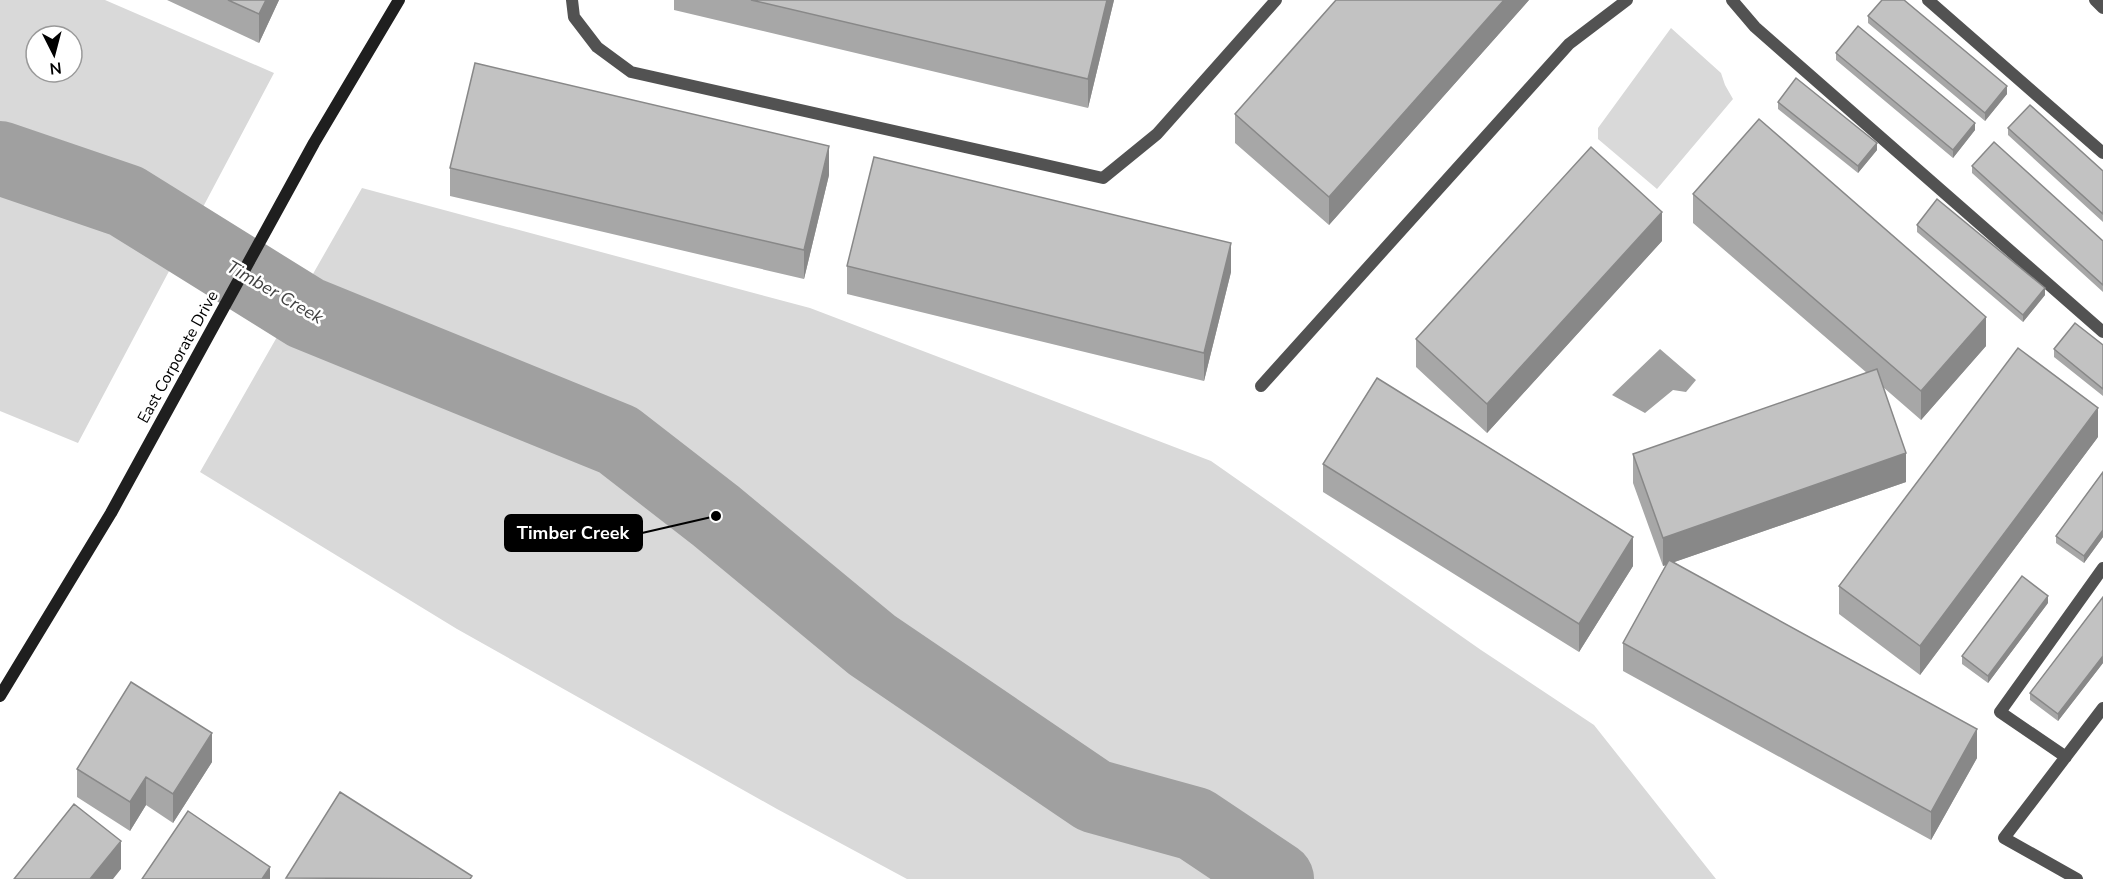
<svg xmlns="http://www.w3.org/2000/svg" width="2103" height="879" viewBox="0 0 2103 879" font-family="'Nunito Sans',sans-serif">
  <style>
    .green { fill: #d9d9d9; fill-rule: evenodd }
    .water { fill: #a0a0a0 }
    .lines { fill: none; stroke-linecap: round; stroke-linejoin: round }
    .river { stroke: #a0a0a0; stroke-width: 74 }
    .lane { stroke: #525252; stroke-width: 12 }
    .secondary { stroke: #1f1f1f; stroke-width: 12 }
    .wall { fill: #a7a7a7 }
    .shaded-wall { fill: #888 }
    .building { fill: #c2c2c2; stroke: #888; stroke-width: 1.5 }
    .labels { text-anchor: middle; dominant-baseline: central; stroke-width: 5; stroke-linejoin: round; paint-order: stroke }
    .street-label { font-size: 16px; fill: #000; stroke: #fff }
    .water-label { font-size: 18px; font-style: italic; fill: #414141; stroke: #fff }
    .leader { fill: none; stroke: #000; stroke-width: 2 }
    .callout-dot { fill: #000; stroke: #fff; stroke-width: 2 }
    .callout { fill: #000; stroke: #000; stroke-width: 2 }
    .callout-label { font-size: 18px; text-anchor: middle; font-weight: bold; fill: #fff }
  </style>
  <rect width="100%" height="100%" fill="#fff"/>
  <path class="green" d="M 0,0 L 105,0 L 274,73 L 78,443 L 0,411 ZM 36,36 L 72,36 L 72,72 L 36,72 Z
    M 1671,28 L 1721,73 L 1725,85 L 1733,99 L 1657,189 L 1598,139 L 1598,128 Z
    M 362,188 L 810,308 L 1211,461 L 1481,650 L 1594,725 L 1716,879 L 907,879 L 777,809 L 457,629 L 200,472 Z"/>
  <path class="water" d="M 1660,349 L 1696,380 L 1686,392 L 1673,390 L 1645,413 L 1612,395 Z"/>
  <g class="lines">
    <path class="river" d="M 0,158 L 126,201 L 306,313 L 618,440 L 716,516 L 872,645 L 1094,796 L 1195,824 L 1277,879"/>
    <path class="lane" d="M 572,0 L 574,17 L 597,47 L 631,72 L 1103,178 L 1157,134 L 1276,0
      M 1732,0 L 1755,27 L 2103,332
      M 1928,0 L 2103,153
      M 2095,0 L 2103,8
      M 1261,386 L 1569,44 L 1627,0
      M 2066,757 L 2000,712 L 2103,568
      M 2077,879 L 2004,838 L 2103,708"/>
    <path class="secondary" d="M 0,696 L 111,513 L 314,143 L 399,0"/>
  </g>
  <path class="wall" d="M 167,0 L 279,0 L 259,43 Z
    M 674,0 L 1114,0 L 1088,108 L 674,10 Z
    M 1336,0 L 1529,0 L 1329,225 L 1235,143 L 1235,114 Z
    M 1868,16 L 2007,94 L 1985,121 L 1868,23 Z
    M 1836,53 L 1975,130 L 1953,158 L 1836,60 Z
    M 1778,102 L 1877,150 L 1858,173 L 1778,109 Z
    M 2008,128 L 2103,171 L 2103,222 L 2008,135 Z
    M 1972,166 L 2103,241 L 2103,292 L 1972,173 Z
    M 450,168 L 829,175 L 804,279 L 450,196 Z
    M 1693,194 L 1986,346 L 1921,420 L 1883,387 L 1906,482 L 1674,562 L 1977,758 L 1931,840 L 1623,671 L 1623,643 L 1666,565 L 1663,566 L 1633,483 L 1633,454 L 1867,373 L 1693,223 Z
    M 1917,225 L 2045,295 L 2023,322 L 1917,232 Z
    M 1662,241 L 1487,433 L 1416,367 L 1416,339 Z
    M 847,266 L 1231,272 L 1204,381 L 847,294 Z
    M 2103,345 L 2103,396 L 2054,357 L 2054,349 Z
    M 2098,437 L 1920,675 L 1839,614 L 1839,586 Z
    M 1323,464 L 1633,566 L 1579,652 L 1323,492 Z
    M 2103,472 L 2103,537 L 2084,563 L 2056,543 L 2056,536 Z
    M 2103,597 L 2103,663 L 2058,721 L 2030,700 L 2030,693 Z
    M 2048,603 L 1988,683 L 1962,664 L 1962,656 Z
    M 212,762 L 173,823 L 146,805 L 130,831 L 77,797 L 77,769 Z"/>
  <path class="shaded-wall" d="M 266,0 L 279,0 L 259,43 L 259,14 Z
    M 1107,0 L 1114,0 L 1088,108 L 1088,79 Z
    M 1504,0 L 1529,0 L 1329,225 L 1329,197 Z
    M 2007,86 L 2007,94 L 1985,121 L 1985,113 Z
    M 1975,123 L 1975,130 L 1953,158 L 1953,150 Z
    M 1877,143 L 1877,150 L 1858,173 L 1858,166 Z
    M 829,146 L 829,175 L 804,279 L 804,250 Z
    M 1662,212 L 1662,241 L 1487,433 L 1487,404 Z
    M 1231,243 L 1231,272 L 1204,381 L 1204,353 Z
    M 2045,288 L 2045,295 L 2023,322 L 2023,315 Z
    M 1986,317 L 1986,346 L 1921,420 L 1921,391 Z
    M 2098,408 L 2098,437 L 1920,675 L 1920,646 Z
    M 1906,453 L 1906,482 L 1663,566 L 1663,538 Z
    M 2103,530 L 2103,537 L 2084,563 L 2084,556 Z
    M 1633,537 L 1633,566 L 1579,652 L 1579,624 Z
    M 2048,596 L 2048,603 L 1988,683 L 1988,676 Z
    M 2103,656 L 2103,663 L 2058,721 L 2058,714 Z
    M 1977,729 L 1977,758 L 1931,840 L 1931,812 Z
    M 212,733 L 212,762 L 173,823 L 173,794 Z
    M 146,777 L 146,805 L 130,831 L 130,802 Z
    M 121,841 L 121,869 L 113,879 L 90,879 Z
    M 270,867 L 270,879 L 262,879 Z"/>
  <path class="building" d="M 228,0 L 266,0 L 259,14 Z
    M 751,0 L 1107,0 L 1088,79 Z
    M 1336,0 L 1504,0 L 1329,197 L 1235,114 Z
    M 1882,0 L 1904,0 L 2007,86 L 1985,113 L 1868,16 Z
    M 1858,26 L 1975,123 L 1953,150 L 1836,53 Z
    M 475,63 L 829,146 L 804,250 L 450,168 Z
    M 1796,78 L 1877,143 L 1858,166 L 1778,102 Z
    M 2030,105 L 2103,171 L 2103,214 L 2008,128 Z
    M 1759,119 L 1986,317 L 1921,391 L 1693,194 Z
    M 1994,142 L 2103,241 L 2103,285 L 1972,166 Z
    M 1591,147 L 1662,212 L 1487,404 L 1416,339 Z
    M 874,157 L 1231,243 L 1204,353 L 847,266 Z
    M 1937,199 L 2045,288 L 2023,315 L 1917,225 Z
    M 2075,323 L 2103,345 L 2103,389 L 2054,349 Z
    M 2018,348 L 2098,408 L 1920,646 L 1839,586 Z
    M 1877,369 L 1906,453 L 1663,538 L 1633,454 Z
    M 1377,378 L 1633,537 L 1579,624 L 1323,464 Z
    M 2103,472 L 2103,530 L 2084,556 L 2056,536 Z
    M 1669,560 L 1977,729 L 1931,812 L 1623,643 Z
    M 2022,576 L 2048,596 L 1988,676 L 1962,656 Z
    M 2103,597 L 2103,656 L 2058,714 L 2030,693 Z
    M 131,682 L 212,733 L 173,794 L 146,777 L 130,802 L 77,769 Z
    M 340,792 L 472,876 L 470,879 L 286,878 Z
    M 74,804 L 121,841 L 90,879 L 14,879 Z
    M 188,811 L 270,867 L 262,879 L 142,879 Z"/>
  <g class="labels">
    <g class="street-label">
      <text transform="translate(178 357) rotate(-61)">East Corporate Drive</text>
    </g>
    <g class="water-label">
      <text transform="translate(275 292) rotate(30)">Timber Creek</text>
    </g>
  </g>
  <path class="leader" d="M716 516L642 533"/>
  <circle class="callout-dot" cx="716" cy="516" r="6"/>
  <rect class="callout" x="505" y="515" width="137" height="36" rx="6"/>
  <g class="callout-label">
    <text x="573" y="539">Timber Creek</text>
  </g>
  <g transform="translate(54 54) rotate(174)"><circle r="28" fill="#ffffff" stroke="#999999" stroke-width="1.5"/>
  <path d="M0-4.5L10 22L0 15L-10 22Z" fill="#000000"/>
  <text y="-9" font-size="16" font-weight="bold" text-anchor="middle" fill="#000000">N</text>
  </g>
</svg>
